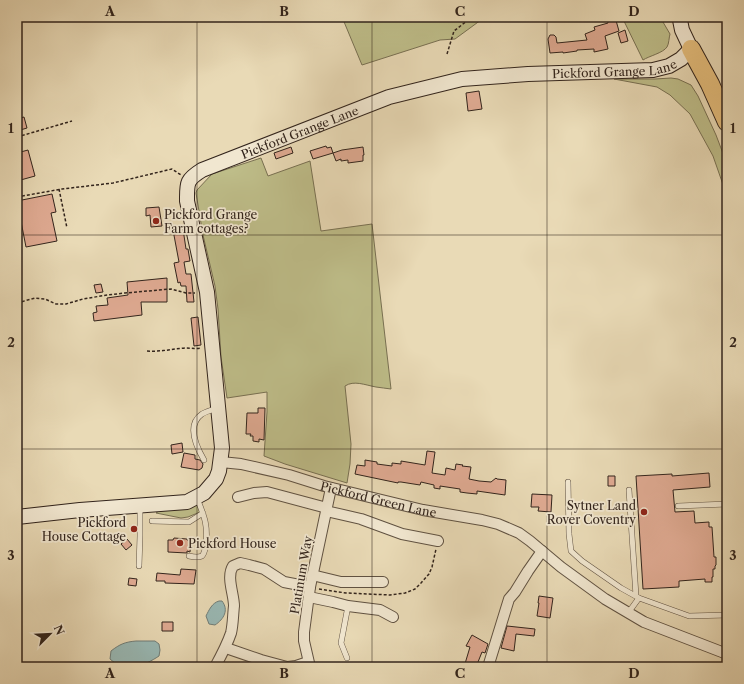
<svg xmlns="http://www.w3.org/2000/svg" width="744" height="684" viewBox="0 0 744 684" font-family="'Libre Caslon Text',serif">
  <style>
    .green { fill: #bebd89; stroke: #787052 }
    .water { fill: #99b9b5; stroke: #707d78 }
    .building { fill: #dfaa92; stroke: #32241c }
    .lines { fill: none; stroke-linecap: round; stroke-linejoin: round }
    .lane-casing { stroke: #605242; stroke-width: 6 }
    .street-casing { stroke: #605242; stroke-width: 12 }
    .secondary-casing { stroke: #32241c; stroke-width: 16 }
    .highway-casing { stroke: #32241c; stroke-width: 20 }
    .path { stroke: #32241c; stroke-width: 1.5; stroke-dasharray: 3 2; stroke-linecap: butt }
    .lane { stroke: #f1e7d0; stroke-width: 5 }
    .street { stroke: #f1e7d0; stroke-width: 10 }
    .secondary { stroke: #f1e7d0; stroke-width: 14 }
    .highway { stroke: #e4bd7b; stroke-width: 18 }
    .grid { fill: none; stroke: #32241c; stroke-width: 1; stroke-opacity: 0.55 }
    .poi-dot { fill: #8f2418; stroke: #f1e7d0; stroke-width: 1.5 }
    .labels { text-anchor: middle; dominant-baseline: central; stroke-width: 3.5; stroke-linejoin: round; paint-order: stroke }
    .street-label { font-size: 12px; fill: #32241c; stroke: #f1e7d0 }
    .poi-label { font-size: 12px; fill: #32241c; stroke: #f1e7d0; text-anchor: start }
    .neatline { fill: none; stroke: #32241c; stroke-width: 1.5 }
    .grid-label { font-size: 13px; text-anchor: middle; font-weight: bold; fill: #32241c }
  </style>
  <rect width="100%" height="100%" fill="#e9dab6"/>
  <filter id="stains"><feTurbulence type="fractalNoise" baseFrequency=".005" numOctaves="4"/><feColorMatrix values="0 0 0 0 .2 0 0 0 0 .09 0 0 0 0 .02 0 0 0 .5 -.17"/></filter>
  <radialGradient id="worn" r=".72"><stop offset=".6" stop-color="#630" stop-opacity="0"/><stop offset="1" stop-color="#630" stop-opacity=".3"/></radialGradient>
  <path class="green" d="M 342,17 L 485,17 L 455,39 L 440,40 L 362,65 Z
    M 622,17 L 660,17 L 670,34 C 669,37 669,44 667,47 C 663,53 649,56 643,60 Z
    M 671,78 L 678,79 L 691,85 L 698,96 L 716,135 L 727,164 L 727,196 L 713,156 L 690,114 L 670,95 L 657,87 L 614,79 L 655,79 Z
    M 261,158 L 268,176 L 310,161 L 321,231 L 372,224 L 391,389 C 386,388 381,388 376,387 C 365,385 354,380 345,386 L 351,444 L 350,464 L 347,483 L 285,464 L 264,456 L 267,412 L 267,392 L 227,398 L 221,357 L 218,309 L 215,286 L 203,235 L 196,193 L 197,190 L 212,174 Z
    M 197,505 L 200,512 L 188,517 L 181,518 L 156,513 L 159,511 L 187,507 Z"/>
  <path class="water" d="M 219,601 L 222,601 C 229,610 224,619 215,625 L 209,624 L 206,616 C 209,610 212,603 219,601 Z
    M 136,641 L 155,641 L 159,644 L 160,650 L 159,656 C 144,666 125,673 110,659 L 111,651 C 120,644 125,642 136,641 Z"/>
  <path class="building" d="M 607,17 L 615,17 L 619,31 L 605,36 L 608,49 L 594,52 L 594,49 L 577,50 L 577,51 L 563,53 L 563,52 L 550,53 L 548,39 L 550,35 L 554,35 L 556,37 L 557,43 L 587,40 L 585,34 L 595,30 L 594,27 L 608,23 Z
    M 625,30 L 628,41 L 621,43 L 618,33 Z
    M 479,91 L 482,109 L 468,111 L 466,93 Z
    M 24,117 L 27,128 L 17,131 L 17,119 Z
    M 326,146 L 327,148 L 331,147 L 333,153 L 342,150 L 363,147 L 364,155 L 363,155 L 363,161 L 348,163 L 348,160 L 341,161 L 341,159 L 336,161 L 333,153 L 313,159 L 310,151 Z
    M 291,147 L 293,153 L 276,159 L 274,153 Z
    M 28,150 L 35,176 L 17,181 L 17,153 Z
    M 52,194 L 56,212 L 51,213 L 57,241 L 26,247 L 17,201 Z
    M 159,207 L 162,226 L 151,227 L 150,215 L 146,216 L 146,208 Z
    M 183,229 L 186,249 L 188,249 L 190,261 L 184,262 L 186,274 L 191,274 L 194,302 L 187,302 L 186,286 L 181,286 L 180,282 L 178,283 L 174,263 L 179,262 L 173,230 Z
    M 167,278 L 167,302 L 141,302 L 142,315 L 94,321 L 93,313 L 97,312 L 96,306 L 108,305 L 107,298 L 128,295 L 127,282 Z
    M 101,284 L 103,292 L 96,293 L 94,285 Z
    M 198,317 L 201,345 L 194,346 L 191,318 Z
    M 258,408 L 265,408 L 264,440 L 259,439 L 259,442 L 253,441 L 253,436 L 250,436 L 251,434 L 246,434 L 247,413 L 258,413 Z
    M 182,443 L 183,452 L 172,454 L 171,445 Z
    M 427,451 L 435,452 L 432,473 L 445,475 L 446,468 L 455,470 L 456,464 L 463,465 L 462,466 L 471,467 L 469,479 L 479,481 L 491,482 L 496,478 L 497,479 L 506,480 L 505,495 L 477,491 L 477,494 L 467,493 L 460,492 L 460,489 L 440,486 L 440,489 L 434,488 L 434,485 L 421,482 L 420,485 L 401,482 L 398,482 L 398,483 L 355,474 L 357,465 L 365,466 L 365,460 L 377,462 L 377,464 L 392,466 L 392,463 L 401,464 L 401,461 L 425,465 Z
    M 184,453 L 195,455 L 195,459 L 200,460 L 203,464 L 202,468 L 199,470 L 181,467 Z
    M 709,473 L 710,487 L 673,490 L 675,512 L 694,511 L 695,523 L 709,522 L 709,527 L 712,527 L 714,557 L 716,557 L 716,565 L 715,566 L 715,569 L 713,569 L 713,577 L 712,577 L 712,582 L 705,582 L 705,579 L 679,581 L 679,587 L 643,589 L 636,476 L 672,474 L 672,476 Z
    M 608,476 L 615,476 L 615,486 L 608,486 Z
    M 532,494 L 552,495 L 551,512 L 538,511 L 539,507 L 531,507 Z
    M 174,538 L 187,539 L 187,540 L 191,540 L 190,552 L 187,551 L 187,553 L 168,552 L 168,540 L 173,540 Z
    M 127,539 L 132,545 L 126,550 L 121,544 Z
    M 181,569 L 196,570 L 194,584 L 165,583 L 165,581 L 156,581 L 157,573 L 180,575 Z
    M 129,578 L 137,579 L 136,586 L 128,585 Z
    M 539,596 L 553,598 L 550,618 L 537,616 L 539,603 L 538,603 Z
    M 162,622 L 173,622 L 173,631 L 162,631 Z
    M 507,626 L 535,629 L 534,636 L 516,634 L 514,651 L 501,648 Z
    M 472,635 L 488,644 L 485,653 L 482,652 L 476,667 L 464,667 L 470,647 L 466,646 Z"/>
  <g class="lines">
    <g class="lane-casing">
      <path id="lane" d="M 204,460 C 197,448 186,425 202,414 C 207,411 212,410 217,408
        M 568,482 L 569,534 L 571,551 L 582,561 L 621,588 L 639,598 L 689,616 L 727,615
        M 629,490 L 636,596
        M 678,506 L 727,504
        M 152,521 L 189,522 L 203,513
        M 189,556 C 193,557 198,558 202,556 C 205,553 205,548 206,544 C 208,524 204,516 197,498
        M 139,566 L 140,536 L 140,507
        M 628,613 L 639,598
        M 347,658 L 341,643 L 348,606"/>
    </g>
    <g class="street-casing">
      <g id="street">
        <path id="s1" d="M 221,462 L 241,464 L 289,475 L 324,486 L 423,510 L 482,520 L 498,524 L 519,533 L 530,541 L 561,567 L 605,599 L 644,622 L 727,654"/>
        <path d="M 238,497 L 254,493 L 267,492 L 327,508"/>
        <path d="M 326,511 L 361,519 L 402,534 L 438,541"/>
        <path d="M 312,575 L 341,582 L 383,582"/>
        <path d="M 309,597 L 333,602 L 348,606 L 380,610 L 393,617"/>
        <path d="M 226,648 L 261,660 L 287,667"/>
        <path d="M 215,667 C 221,656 227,645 231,633 C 233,625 233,614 234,606 C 234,594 226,577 233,566 L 240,563 L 249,565 L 264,569 L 284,582 L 310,587"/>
        <path d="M 288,667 L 296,666 L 308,662"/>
        <path d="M 310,667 L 304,641 L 304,632 L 310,587 L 331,488"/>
        <path d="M 488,667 L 509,599 L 515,592 L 528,571 L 542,551"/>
      </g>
    </g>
    <g class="secondary-casing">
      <g id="secondary">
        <path id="s2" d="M 17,517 L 80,510 L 187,502 L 204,493 L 216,479 L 219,471 L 222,448 L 207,292 L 187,201 C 187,183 186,180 202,170 L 389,97 L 462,79 L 528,74 L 653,70 L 669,66 L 681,59 L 691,49 L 682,30 L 680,20"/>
      </g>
    </g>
    <g class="highway-casing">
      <path id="highway" d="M 691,49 L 710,84 L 727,122"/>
    </g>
    <path class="path" d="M 447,54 L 454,31 L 472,17
      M 17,137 L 72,121
      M 59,189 L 67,228
      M 17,197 L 62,189 L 113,183 L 172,169 L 181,175
      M 17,233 L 19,243
      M 17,303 L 35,298 L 45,299 L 56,304 L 66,304 L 83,299 L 107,295 L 125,293 L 171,289 L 186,293 L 195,293
      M 147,351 C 160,352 172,349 185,348 C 190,348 195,349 201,348
      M 319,589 L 346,593 L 390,595 L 405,593 L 415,589 L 421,583 L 429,574 L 432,567 L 436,549"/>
    <use href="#lane" class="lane"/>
    <use href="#street" class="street"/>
    <use href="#secondary" class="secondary"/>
    <use href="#highway" class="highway"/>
  </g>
  <path class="grid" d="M 197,17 L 197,667M 372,17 L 372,667M 547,17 L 547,667M 17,235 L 727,235M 17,449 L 727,449"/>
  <g class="poi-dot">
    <circle cx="156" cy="221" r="4"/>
    <circle cx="644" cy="512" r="4"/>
    <circle cx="134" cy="529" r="4"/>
    <circle cx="180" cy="543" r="4"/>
  </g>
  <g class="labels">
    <g class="street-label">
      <text stroke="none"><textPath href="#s2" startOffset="956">Pickford Grange Lane</textPath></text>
      <text stroke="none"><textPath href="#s2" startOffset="632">Pickford Grange Lane</textPath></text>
      <text stroke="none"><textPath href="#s1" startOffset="162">Pickford Green Lane</textPath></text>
      <text transform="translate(301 575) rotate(-80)">Platinum Way</text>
    </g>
    <g class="poi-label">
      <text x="164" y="214">Pickford Grange<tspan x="164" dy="14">Farm cottages?</tspan></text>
      <text x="636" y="505" text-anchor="end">Sytner Land<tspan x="636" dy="14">Rover Coventry</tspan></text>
      <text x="126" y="522" text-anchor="end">Pickford<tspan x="126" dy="14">House Cottage</tspan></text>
      <text x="188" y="543">Pickford House</text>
    </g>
  </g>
  <rect width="744" height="684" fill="none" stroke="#e9dab6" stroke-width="44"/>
  <g transform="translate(50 634) rotate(66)" stroke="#f1e7d0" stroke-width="3" paint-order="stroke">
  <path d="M0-3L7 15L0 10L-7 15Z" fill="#32241c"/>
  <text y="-6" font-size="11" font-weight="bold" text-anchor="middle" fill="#32241c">N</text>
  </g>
  <rect x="22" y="22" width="700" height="640" class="neatline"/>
  <g class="grid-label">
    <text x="110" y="16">A</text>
    <text x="284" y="16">B</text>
    <text x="460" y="16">C</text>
    <text x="634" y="16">D</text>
    <text x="11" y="133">1</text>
    <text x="733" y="133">1</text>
    <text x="11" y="347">2</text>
    <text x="733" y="347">2</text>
    <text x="11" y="560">3</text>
    <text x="733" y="560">3</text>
    <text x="110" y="678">A</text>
    <text x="284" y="678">B</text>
    <text x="460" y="678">C</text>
    <text x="634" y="678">D</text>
  </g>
  <rect width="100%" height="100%" filter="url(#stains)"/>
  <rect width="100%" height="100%" fill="url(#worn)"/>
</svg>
